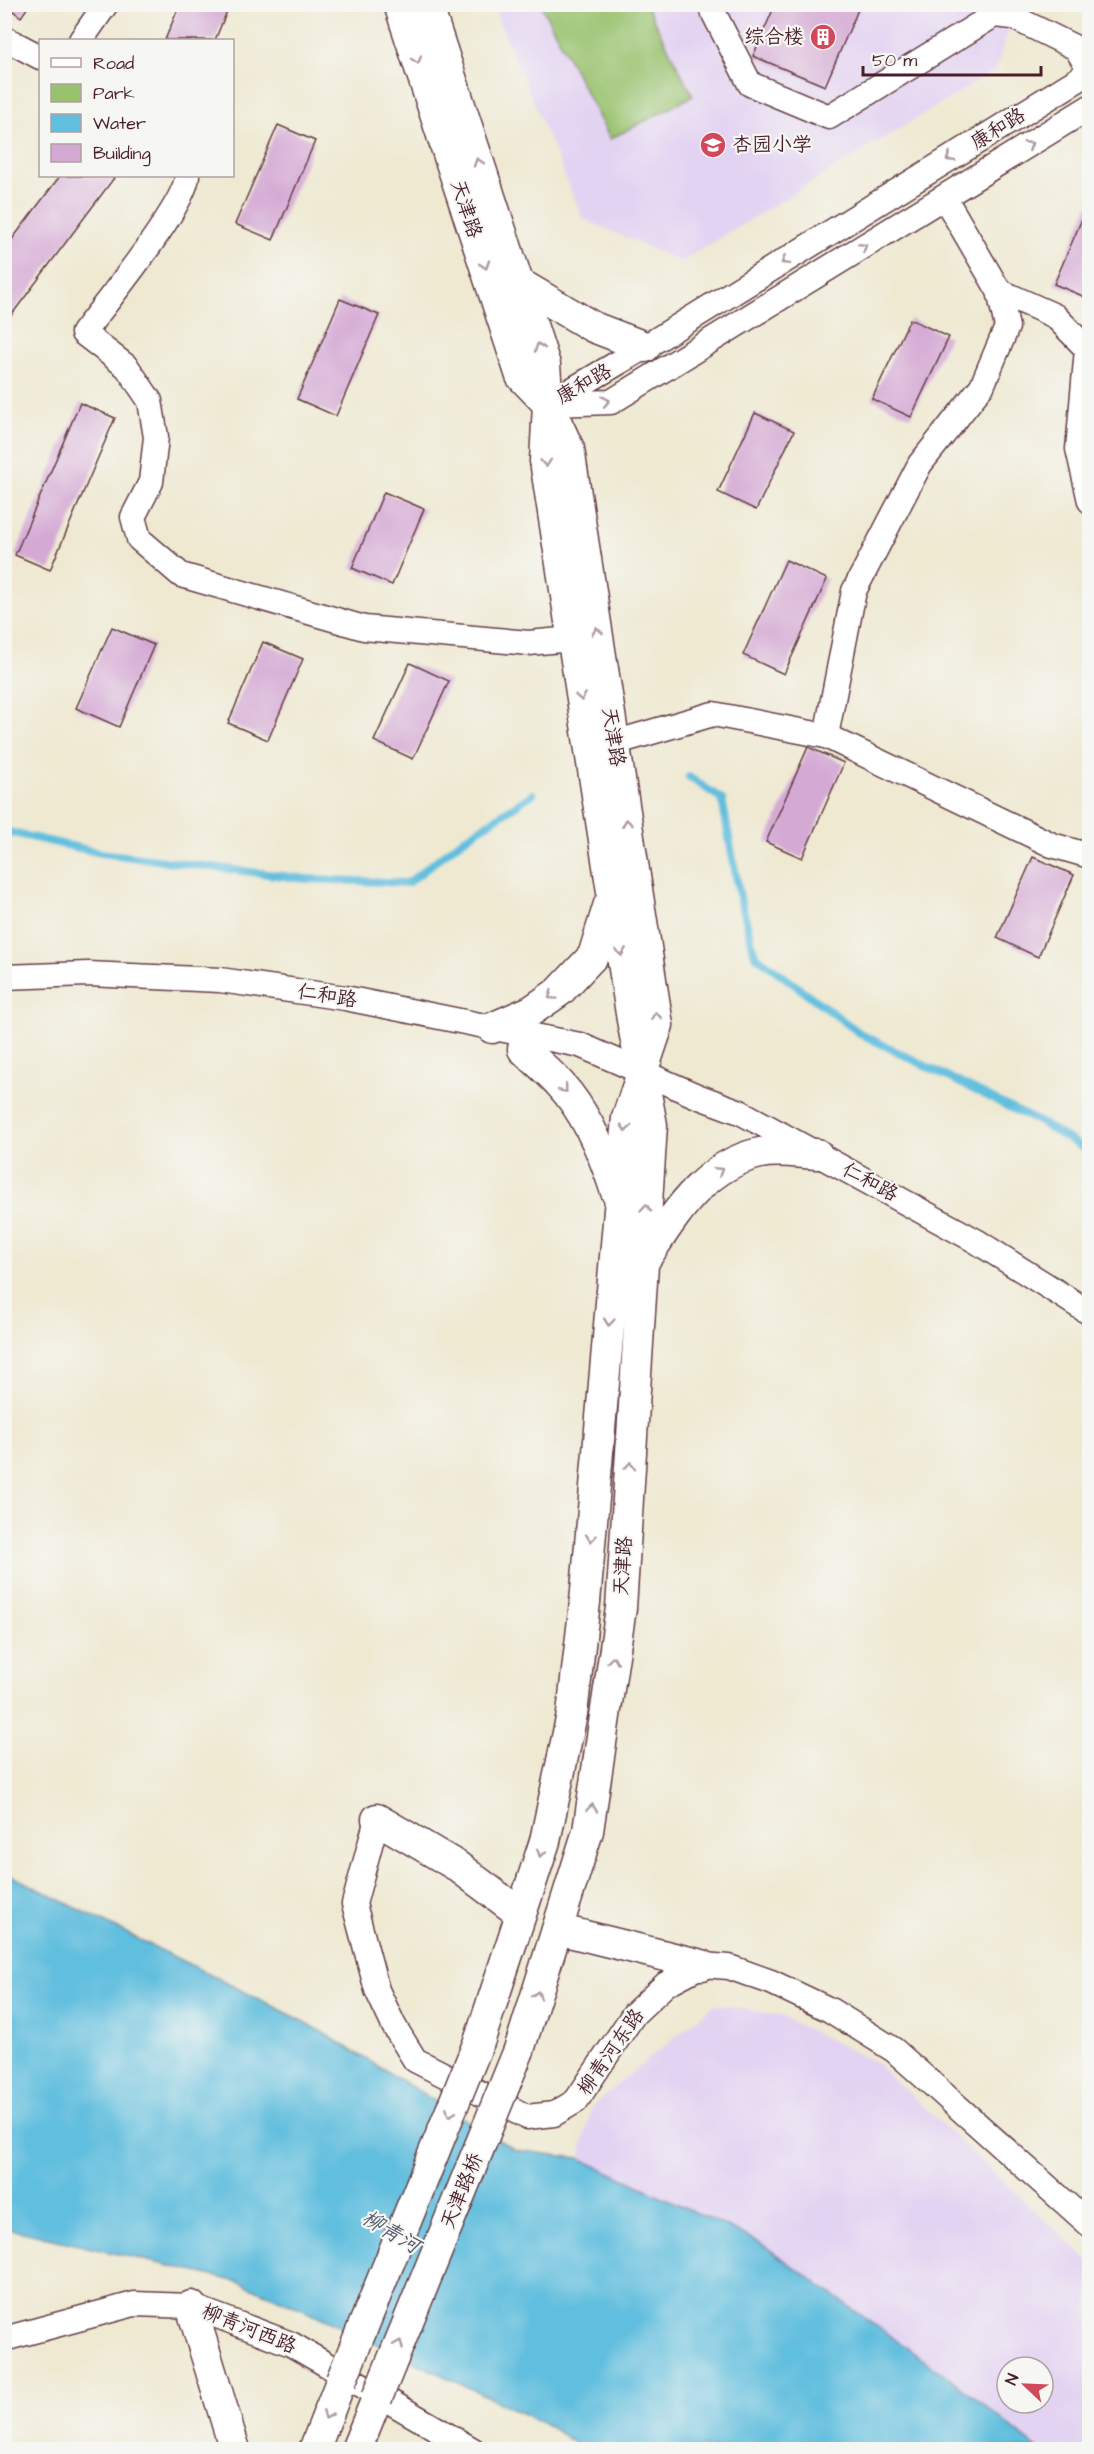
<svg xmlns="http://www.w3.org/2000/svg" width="1094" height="2454" viewBox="0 0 1094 2454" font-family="'Architects Daughter','LXGW WenKai TC',sans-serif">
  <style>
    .built { fill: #e3d3f2; fill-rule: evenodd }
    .green { fill: #99c26e; stroke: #72704c; stroke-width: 1.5 }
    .water { fill: #60bede; stroke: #556e84; stroke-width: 1.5 }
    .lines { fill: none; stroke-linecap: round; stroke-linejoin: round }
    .stream { stroke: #60bede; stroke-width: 8 }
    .building { fill: #d4a9d4 }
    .minor-casing { stroke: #633d44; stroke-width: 27 }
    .major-casing { stroke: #633d44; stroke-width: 33 }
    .minor { stroke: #fff; stroke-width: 24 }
    .major { stroke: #fff; stroke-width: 30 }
    .major-bridge-casing { stroke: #633d44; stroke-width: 33; stroke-linecap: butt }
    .major-bridge { stroke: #fff; stroke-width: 30 }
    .oneway { stroke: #ae9aa0 }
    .labels { text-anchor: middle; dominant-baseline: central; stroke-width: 4.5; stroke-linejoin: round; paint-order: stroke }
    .poi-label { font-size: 20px; fill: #4a1f2b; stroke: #f6f6f2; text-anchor: end }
    .street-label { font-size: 20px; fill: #4a1f2b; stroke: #f6f6f2 }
    .water-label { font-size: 21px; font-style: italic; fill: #52576a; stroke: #f6f6f2 }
  </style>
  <rect width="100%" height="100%" fill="#f6f6f2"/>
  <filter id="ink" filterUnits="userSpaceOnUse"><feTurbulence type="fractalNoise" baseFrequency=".0167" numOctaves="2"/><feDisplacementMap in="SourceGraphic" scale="12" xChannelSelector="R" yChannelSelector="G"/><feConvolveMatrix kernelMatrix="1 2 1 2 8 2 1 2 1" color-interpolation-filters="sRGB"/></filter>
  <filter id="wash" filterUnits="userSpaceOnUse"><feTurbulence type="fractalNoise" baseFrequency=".008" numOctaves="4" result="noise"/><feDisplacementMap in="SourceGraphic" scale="24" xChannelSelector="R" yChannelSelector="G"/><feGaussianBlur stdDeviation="1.35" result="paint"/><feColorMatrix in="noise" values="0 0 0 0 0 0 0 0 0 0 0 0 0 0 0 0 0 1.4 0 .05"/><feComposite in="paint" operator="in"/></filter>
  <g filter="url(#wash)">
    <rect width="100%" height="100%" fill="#efe9d2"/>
    <path class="built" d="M 492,5 L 1016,5 L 996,70 L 681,262 L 583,219 Z
      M 715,2004 L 779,2015 L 875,2062 L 1089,2261 L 1089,2449 L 1038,2449 L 967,2391 L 759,2242 L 579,2158 L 592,2106 ZM 1007,2367 L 1043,2367 L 1043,2403 L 1007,2403 Z"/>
    <path class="green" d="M 541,5 L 646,5 L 693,96 L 610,139 Z"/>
    <path class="water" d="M 4,1872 L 307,2023 L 515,2150 L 579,2158 L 759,2242 L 967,2391 L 1038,2449 L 582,2449 L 549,2426 L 316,2315 L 239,2282 L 5,2228 Z"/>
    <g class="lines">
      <path class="stream" d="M 689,777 L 722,799 L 740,898 L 755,955 L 861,1034 L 1041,1123 L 1090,1152
        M 4,831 L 101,853 L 307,879 L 408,883 L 461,841 L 533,794"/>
    </g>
    <g id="blocks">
      <path class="building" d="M 4,4 L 30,4 L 21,17 Z
        M 180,4 L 230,4 L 215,40 L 165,40 Z
        M 775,5 L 860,5 L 825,86 L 753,56 Z
        M 278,125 L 315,141 L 273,240 L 235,224 Z
        M 60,176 L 111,176 L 114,178 L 4,325 L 4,250 Z
        M 1088,205 L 1090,206 L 1090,299 L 1054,284 Z
        M 340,299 L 379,315 L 336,416 L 297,399 Z
        M 910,319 L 949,337 L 911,417 L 872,399 Z
        M 80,403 L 115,418 L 50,570 L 15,555 Z
        M 755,413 L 794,431 L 756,510 L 718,492 Z
        M 384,492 L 424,509 L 392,585 L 352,568 Z
        M 786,560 L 827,579 L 784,674 L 743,655 Z
        M 112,627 L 154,645 L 119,727 L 76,708 Z
        M 263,642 L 303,659 L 268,740 L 228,723 Z
        M 410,663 L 449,681 L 413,759 L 374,741 Z
        M 808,747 L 844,763 L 802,858 L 766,842 Z
        M 1033,857 L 1074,875 L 1038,957 L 997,938 Z"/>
    </g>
  </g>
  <g filter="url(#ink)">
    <use href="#blocks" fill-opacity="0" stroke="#633d44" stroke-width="1.5"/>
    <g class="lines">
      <g class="minor-casing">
        <path id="minor" d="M 709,4 L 750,84 L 829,117 L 994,15 L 1013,17 L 1076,48 L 1090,70
          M 4,38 L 40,57
          M 81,40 L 106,4
          M 187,176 C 186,205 105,304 83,333 L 127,367 L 150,401 L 156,437 L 151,482 L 133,517 L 139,539 L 181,575 L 364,628 L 529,643 L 572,639
          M 941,199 L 950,207 L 999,291 L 1055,316 L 1087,349 L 1078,449 L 1090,501
          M 548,404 L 645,347 L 1090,72
          M 551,404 L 611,402 L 1090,107
          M 826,736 L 854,591 L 920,464 L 982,386 L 1007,327 L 999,291
          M 614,743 L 713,714 L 826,736 L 1052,845 L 1090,856
          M 4,977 L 88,974 L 220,980 L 345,998 L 580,1045 L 697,1096 L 740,1112 L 976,1241 L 1090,1313
          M 377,1819 L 354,1904 L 377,1990 L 394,2026 L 415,2060 L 527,2117 L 554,2114 L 576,2101 L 634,2014 L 666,1984 L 702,1965 L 729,1967 L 771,1982 L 830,2010 L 894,2050 L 1090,2225
          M 4,2339 L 134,2304 L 191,2306 L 291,2344 L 473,2450"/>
      </g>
      <g class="major-casing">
        <path id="major" d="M 399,4 L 521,376 L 548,404 L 569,449 L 658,1025 L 627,1118 L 585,1602 L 572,1714 L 545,1841 L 480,2039
          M 427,4 L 545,365 L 548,404 L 545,461 L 632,1020 L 652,1125 L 621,1608 L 588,1831 L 519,2050
          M 517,282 L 593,327 L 645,347
          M 492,1028 L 531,1011 L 560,991 L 593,956 L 609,904
          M 523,1049 C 535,1060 549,1072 560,1084 C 587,1113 604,1155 616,1192
          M 644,1261 C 675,1215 702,1166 760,1153 C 777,1149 799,1153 817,1154
          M 377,1819 L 457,1866 L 521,1914
          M 557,1929 L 702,1965
          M 191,2306 L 235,2450
          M 314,2450 L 341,2381
          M 356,2450 L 377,2398"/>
      </g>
      <use href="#minor" class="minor"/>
      <use href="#major" class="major"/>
      <g class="major-bridge-casing">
        <path id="major-bridge" d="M 341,2381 L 480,2039
          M 377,2398 L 519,2050"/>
      </g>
      <use href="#major-bridge" class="major-bridge"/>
    </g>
    <defs><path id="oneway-chevron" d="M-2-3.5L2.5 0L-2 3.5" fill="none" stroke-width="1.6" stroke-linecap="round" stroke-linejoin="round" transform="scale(1.5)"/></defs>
    <g class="oneway">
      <use href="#oneway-chevron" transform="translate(417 60) rotate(72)"/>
      <use href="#oneway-chevron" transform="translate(1029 145) rotate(-32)"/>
      <use href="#oneway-chevron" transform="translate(950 158) rotate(148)"/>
      <use href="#oneway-chevron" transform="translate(478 162) rotate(-108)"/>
      <use href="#oneway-chevron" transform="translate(863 247) rotate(-32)"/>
      <use href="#oneway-chevron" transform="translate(785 261) rotate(148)"/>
      <use href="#oneway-chevron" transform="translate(485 265) rotate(72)"/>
      <use href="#oneway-chevron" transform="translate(539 347) rotate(-109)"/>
      <use href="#oneway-chevron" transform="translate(606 401) rotate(-11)"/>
      <use href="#oneway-chevron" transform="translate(546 463) rotate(86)"/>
      <use href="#oneway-chevron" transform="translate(597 631) rotate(-99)"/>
      <use href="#oneway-chevron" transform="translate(581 697) rotate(81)"/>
      <use href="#oneway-chevron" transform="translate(627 823) rotate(-99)"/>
      <use href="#oneway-chevron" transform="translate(621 952) rotate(81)"/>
      <use href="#oneway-chevron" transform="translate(552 996) rotate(145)"/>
      <use href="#oneway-chevron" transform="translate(656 1016) rotate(-97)"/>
      <use href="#oneway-chevron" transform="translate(564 1089) rotate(50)"/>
      <use href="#oneway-chevron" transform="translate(626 1128) rotate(95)"/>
      <use href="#oneway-chevron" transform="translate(719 1171) rotate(-32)"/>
      <use href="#oneway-chevron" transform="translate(646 1208) rotate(-86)"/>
      <use href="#oneway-chevron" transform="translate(609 1322) rotate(95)"/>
      <use href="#oneway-chevron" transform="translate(630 1466) rotate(-86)"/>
      <use href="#oneway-chevron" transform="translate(591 1538) rotate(95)"/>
      <use href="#oneway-chevron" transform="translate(613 1660) rotate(-82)"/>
      <use href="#oneway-chevron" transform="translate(592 1808) rotate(-82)"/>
      <use href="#oneway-chevron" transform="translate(541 1853) rotate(108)"/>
      <use href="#oneway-chevron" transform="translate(537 1995) rotate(-73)"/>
      <use href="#oneway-chevron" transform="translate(450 2113) rotate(112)"/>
      <use href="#oneway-chevron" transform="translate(399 2344) rotate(-68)"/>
      <use href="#oneway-chevron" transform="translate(327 2415) rotate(112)"/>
    </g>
  </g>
  <defs>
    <g id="building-disc" transform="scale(1.35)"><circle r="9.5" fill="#d1495b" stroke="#f6f6f2"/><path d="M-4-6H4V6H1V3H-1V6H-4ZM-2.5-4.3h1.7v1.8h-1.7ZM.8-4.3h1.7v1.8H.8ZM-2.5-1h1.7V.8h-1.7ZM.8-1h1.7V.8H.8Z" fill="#fff"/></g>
    <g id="school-disc" transform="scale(1.35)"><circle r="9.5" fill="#d1495b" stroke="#f6f6f2"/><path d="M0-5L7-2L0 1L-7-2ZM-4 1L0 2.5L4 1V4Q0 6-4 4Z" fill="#fff"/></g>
  </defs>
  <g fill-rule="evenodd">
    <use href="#building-disc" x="823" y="37"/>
    <use href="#school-disc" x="713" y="145"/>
  </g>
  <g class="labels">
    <g class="poi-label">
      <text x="804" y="37">综合楼</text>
      <text x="732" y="145" text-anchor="start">杏园小学</text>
    </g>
    <g class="street-label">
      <text transform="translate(998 129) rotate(-32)">康和路</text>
      <text transform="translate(466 209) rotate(72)">天津路</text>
      <text transform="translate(584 384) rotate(-30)">康和路</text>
      <text transform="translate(613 737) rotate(81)">天津路</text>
      <text transform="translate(327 996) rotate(9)">仁和路</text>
      <text transform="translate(870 1182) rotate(28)">仁和路</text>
      <text transform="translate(623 1566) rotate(-86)">天津路</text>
      <text transform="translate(611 2052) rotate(-55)">柳青河东路</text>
      <text transform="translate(462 2191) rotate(-68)">天津路桥</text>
      <text transform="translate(249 2329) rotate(22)">柳青河西路</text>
    </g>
    <g class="water-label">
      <text transform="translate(391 2232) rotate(31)">柳青河</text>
    </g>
  </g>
  <rect width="1094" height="2454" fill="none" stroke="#f6f6f2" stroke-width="24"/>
  <rect x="39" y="39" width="195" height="138" fill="#f6f6f2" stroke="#b1a0a2" stroke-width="1.5"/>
  <rect x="51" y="58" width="30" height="9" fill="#ffffff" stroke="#b1a0a2" stroke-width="1.5"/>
  <text x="93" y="69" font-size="18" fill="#4a1f2b">Road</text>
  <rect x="51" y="84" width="30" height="18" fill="#99c26e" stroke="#b1a0a2" stroke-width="1.5"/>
  <text x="93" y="99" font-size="18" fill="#4a1f2b">Park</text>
  <rect x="51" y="114" width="30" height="18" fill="#60bede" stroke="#b1a0a2" stroke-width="1.5"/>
  <text x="93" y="129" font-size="18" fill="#4a1f2b">Water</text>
  <rect x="51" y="144" width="30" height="18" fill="#d4a9d4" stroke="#b1a0a2" stroke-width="1.5"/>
  <text x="93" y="159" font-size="18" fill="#4a1f2b">Building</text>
  <g transform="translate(1025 2385) rotate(293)"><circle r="28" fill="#f6f6f2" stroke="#b1a0a2" stroke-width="1.5"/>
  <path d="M0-4.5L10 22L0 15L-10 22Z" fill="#d1495b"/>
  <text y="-9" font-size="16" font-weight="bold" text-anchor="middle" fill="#4a1f2b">N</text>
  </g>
  <path d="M863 66v9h178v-9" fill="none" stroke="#4a1f2b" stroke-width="3"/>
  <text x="872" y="66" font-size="18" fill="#4a1f2b" stroke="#f6f6f2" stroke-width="4.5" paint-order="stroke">50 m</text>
</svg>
